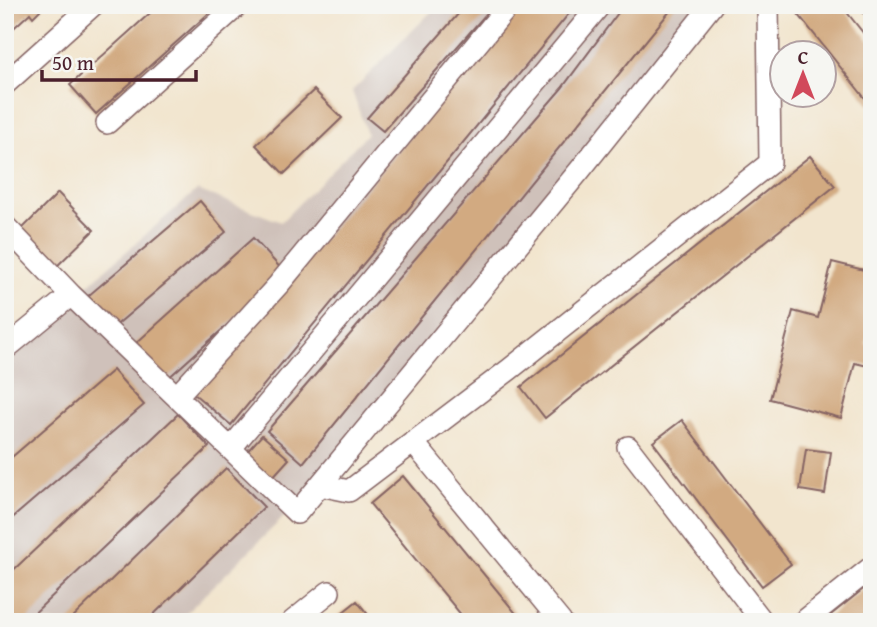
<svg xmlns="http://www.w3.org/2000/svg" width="877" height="627" viewBox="0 0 877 627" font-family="'Gentium Book Plus',serif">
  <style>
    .industrial { fill: #cfc1ba }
    .building { fill: #d2aa81 }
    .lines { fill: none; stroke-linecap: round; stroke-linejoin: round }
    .minor-casing { stroke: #856464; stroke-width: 24 }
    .minor { stroke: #fff; stroke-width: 21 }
  </style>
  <rect width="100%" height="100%" fill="#f6f6f2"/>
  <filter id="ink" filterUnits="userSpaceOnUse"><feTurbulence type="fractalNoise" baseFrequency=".0143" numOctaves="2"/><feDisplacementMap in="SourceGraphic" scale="14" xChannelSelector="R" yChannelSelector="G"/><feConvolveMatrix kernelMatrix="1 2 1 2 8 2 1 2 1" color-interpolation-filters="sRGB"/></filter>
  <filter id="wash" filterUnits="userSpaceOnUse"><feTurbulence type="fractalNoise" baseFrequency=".00686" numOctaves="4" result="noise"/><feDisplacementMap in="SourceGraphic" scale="28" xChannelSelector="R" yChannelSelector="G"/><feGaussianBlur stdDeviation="1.57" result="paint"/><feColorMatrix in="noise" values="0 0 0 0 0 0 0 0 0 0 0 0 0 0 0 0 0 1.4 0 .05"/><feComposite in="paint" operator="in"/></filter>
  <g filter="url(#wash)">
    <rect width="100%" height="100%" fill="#f2e5ce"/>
    <path class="industrial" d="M 438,5 L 701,5 L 296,505 L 177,622 L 5,622 L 5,357 L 197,190 L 281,222 L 367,134 L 352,91 Z"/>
    <g id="blocks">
      <path class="building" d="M 5,5 L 45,5 L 33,17 L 30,13 L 5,36 Z
        M 159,5 L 218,5 L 96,114 L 70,85 Z
        M 466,5 L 494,5 L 383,131 L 367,118 Z
        M 522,5 L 576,5 L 231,425 L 193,393 Z
        M 624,5 L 675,5 L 303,463 L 267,431 L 562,88 Z
        M 791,5 L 841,5 L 872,44 L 872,107 Z
        M 314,90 L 342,118 L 284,174 L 256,145 Z
        M 810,156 L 835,186 L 545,418 L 521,387 Z
        M 58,193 L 94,230 L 56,267 L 20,231 Z
        M 200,201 L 226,232 L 114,327 L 88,296 Z
        M 253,238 L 285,273 L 166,380 L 134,345 Z
        M 832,262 L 872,272 L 872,321 L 866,344 L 872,345 L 872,367 L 855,363 L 841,418 L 770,399 L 793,311 L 818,318 Z
        M 113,370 L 144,405 L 10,520 L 5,514 L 5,463 Z
        M 178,414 L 209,447 L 25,622 L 5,622 L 5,578 Z
        M 682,420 L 791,564 L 762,586 L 653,442 Z
        M 262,435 L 289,459 L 270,480 L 244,455 Z
        M 806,449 L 831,452 L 825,494 L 800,490 Z
        M 226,468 L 264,507 L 146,622 L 68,622 Z
        M 403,476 L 523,622 L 467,622 L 370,504 Z
        M 872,582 L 872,622 L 822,622 Z
        M 357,601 L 374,622 L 332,622 L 338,616 Z"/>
    </g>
  </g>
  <g filter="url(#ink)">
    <use href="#blocks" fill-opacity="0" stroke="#856464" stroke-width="2"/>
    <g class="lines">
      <g class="minor-casing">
        <path id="minor" d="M 871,5 L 872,6
          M 5,84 L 93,5
          M 107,123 L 238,5
          M 5,226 L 71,295 L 5,349
          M 71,295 L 297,513 L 580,170 L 712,5
          M 177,396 L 279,284 L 509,5
          M 413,442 L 561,622
          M 628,447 L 763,622
          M 231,448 L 600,5
          M 320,485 L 349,491 L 510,369 L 770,163 L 768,5
          M 292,622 L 329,592
          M 803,622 L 872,567"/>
      </g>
      <use href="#minor" class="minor"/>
    </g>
  </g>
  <rect width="877" height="627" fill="none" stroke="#f6f6f2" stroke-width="28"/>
  <g transform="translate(803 74)"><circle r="33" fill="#f6f6f2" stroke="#b1a0a2" stroke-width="2"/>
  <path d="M0-5L12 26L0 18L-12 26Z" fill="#d1495b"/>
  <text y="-10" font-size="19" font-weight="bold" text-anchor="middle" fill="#4a1f2b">С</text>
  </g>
  <path d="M42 70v10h154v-10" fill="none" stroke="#4a1f2b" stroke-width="3.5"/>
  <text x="52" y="70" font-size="21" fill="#4a1f2b" stroke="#f6f6f2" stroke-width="5" paint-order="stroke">50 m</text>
</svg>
